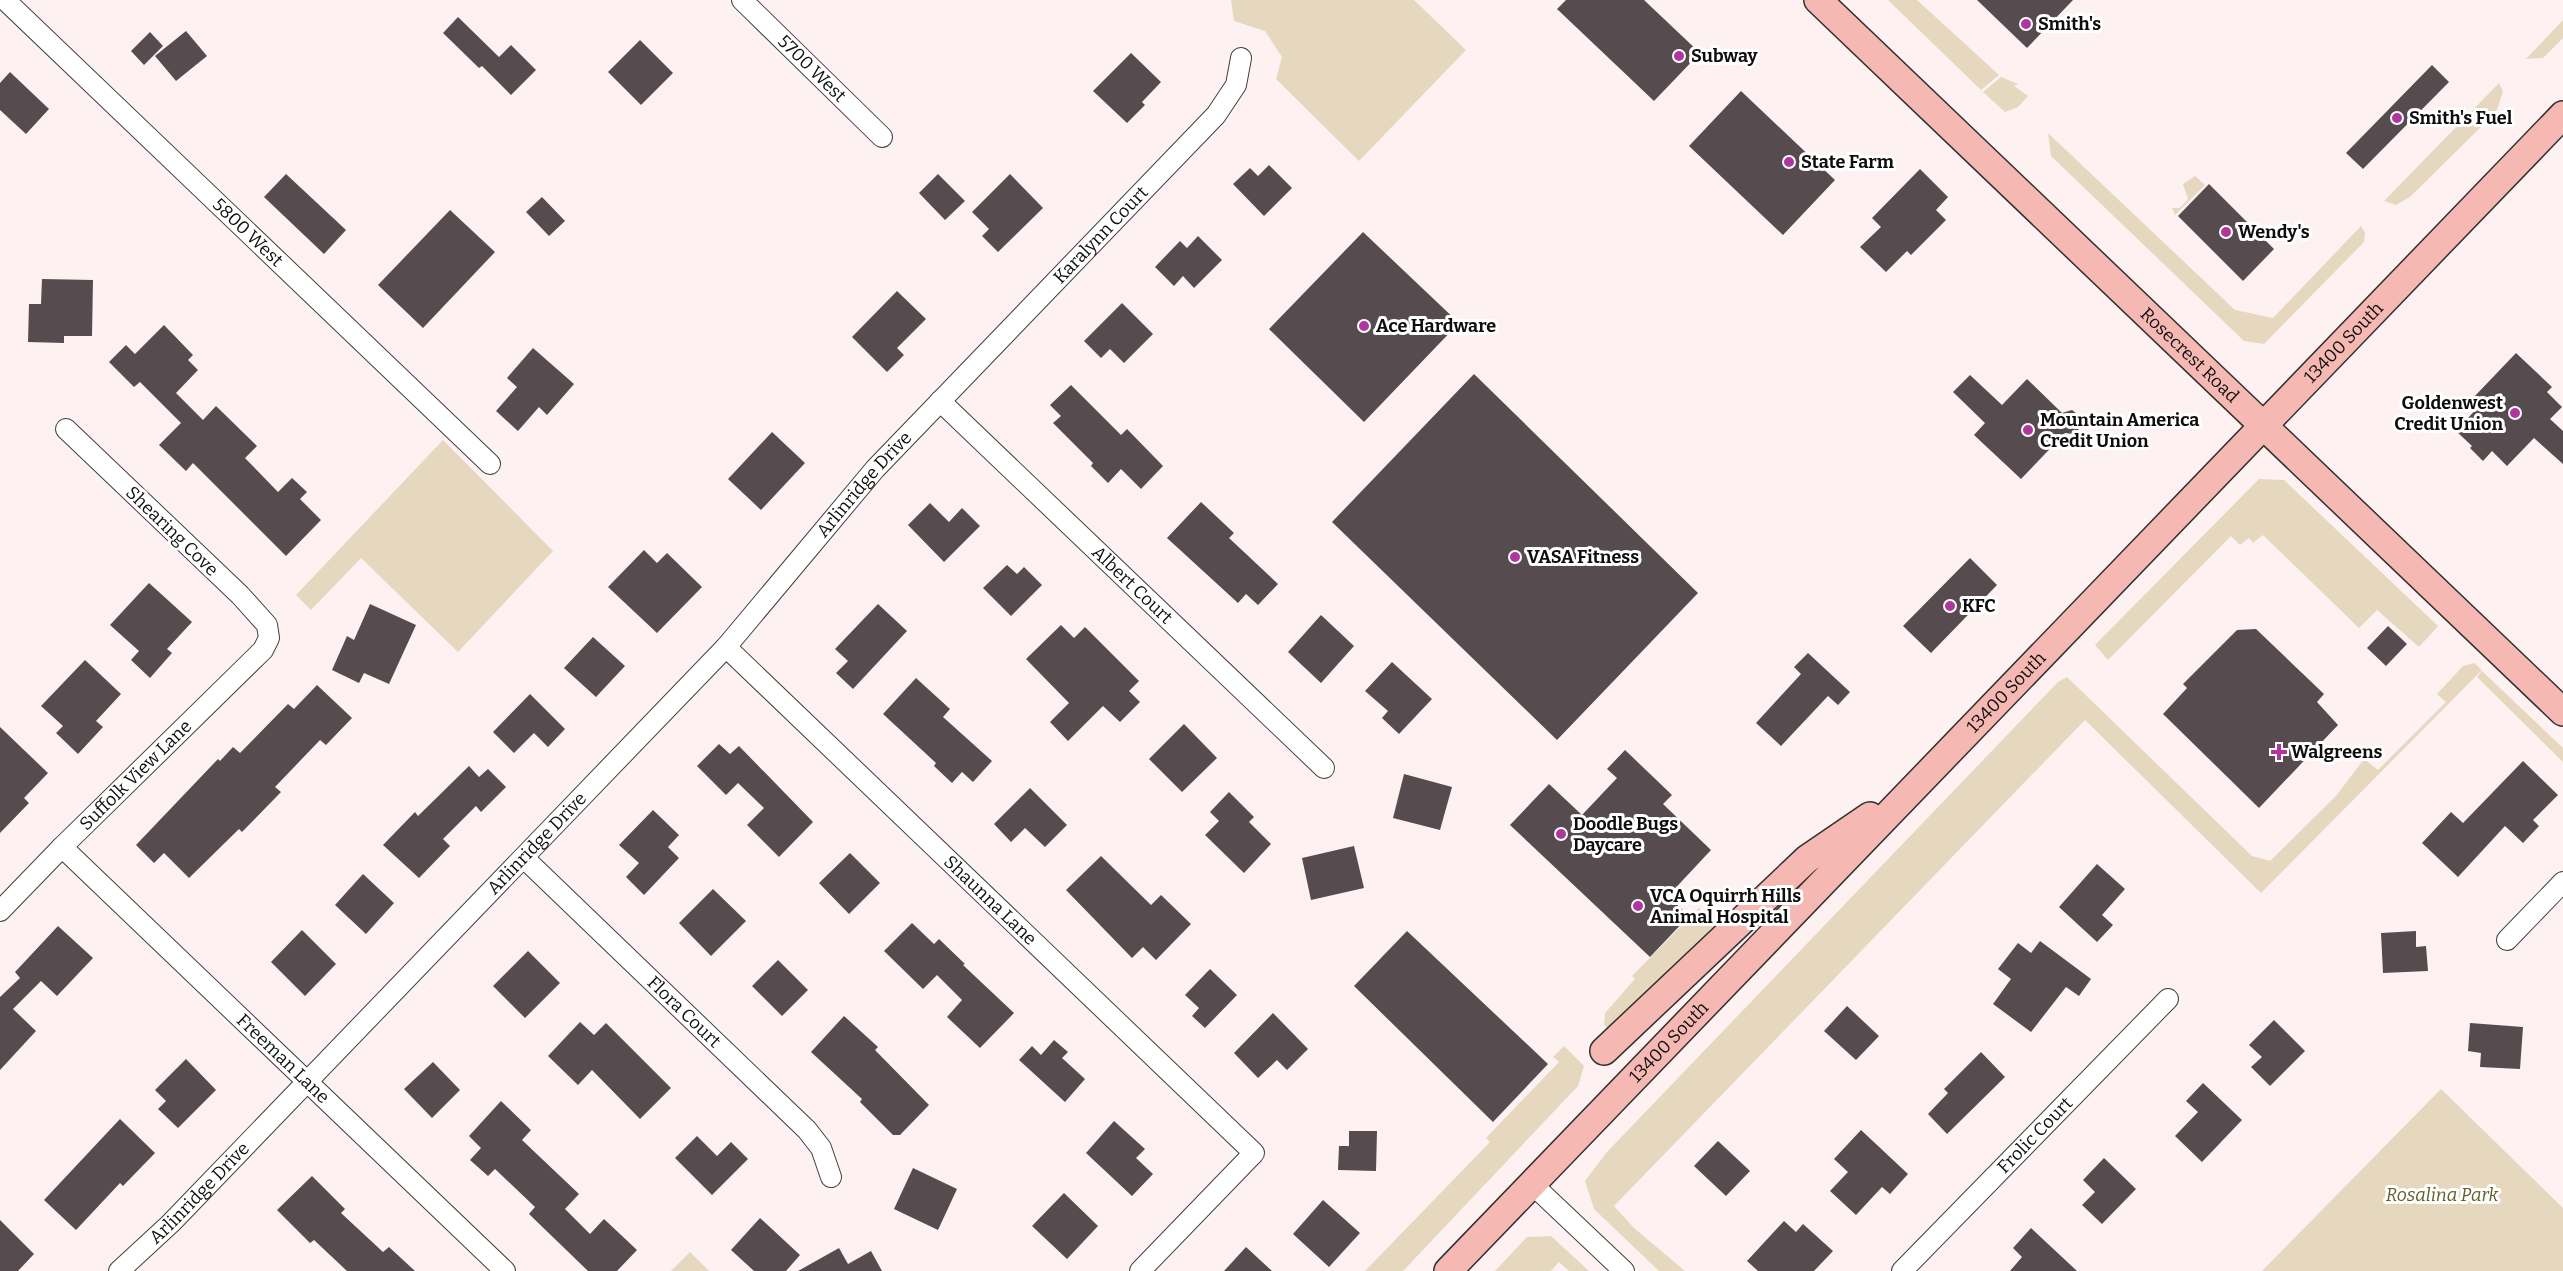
<svg xmlns="http://www.w3.org/2000/svg" width="2563" height="1271" viewBox="0 0 2563 1271" font-family="Bitter,serif">
  <style>
    .green { fill: #e5d8be }
    .building { fill: #564c50 }
    .lines { fill: none; stroke-linecap: round; stroke-linejoin: round }
    .street-casing { stroke: #414141; stroke-width: 22 }
    .secondary-casing { stroke: #303030; stroke-width: 30 }
    .street { stroke: #fff; stroke-width: 20 }
    .secondary { stroke: #f6b8b3; stroke-width: 27 }
    .poi-dot { fill: #af359f; stroke: #fff; stroke-width: 2 }
    .labels { text-anchor: middle; dominant-baseline: central; stroke-width: 6; stroke-linejoin: round; paint-order: stroke }
    .poi-label { font-size: 18px; font-weight: bold; fill: #0e0e0e; stroke: #fff; text-anchor: start }
    .street-label { font-size: 18px; fill: #0e0e0e; stroke: #fff }
    .park-label { font-size: 18px; font-style: italic; fill: #5f5e25; stroke: #fff }
  </style>
  <rect width="100%" height="100%" fill="#fdf1f1"/>
  <path class="green" d="M 1231,0 L 1414,0 L 1466,50 L 1359,161 L 1276,79 L 1282,57 L 1265,31 L 1234,21 Z
    M 1888,0 L 1917,0 L 1999,75 L 1981,90 Z
    M 2563,20 L 2563,38 L 2543,58 L 2526,59 Z
    M 2001,77 L 2018,84 L 2014,86 L 2028,96 L 2018,107 L 2005,112 L 1983,92 Z
    M 2499,83 L 2503,92 L 2496,112 L 2411,196 L 2396,205 L 2384,201 Z
    M 2048,133 L 2235,310 L 2273,318 L 2361,226 L 2365,233 L 2364,242 L 2264,344 L 2244,341 L 2051,156 Z
    M 2195,176 L 2205,185 L 2175,215 L 2172,208 L 2180,208 L 2188,199 L 2183,184 Z
    M 443,440 L 553,551 L 458,652 L 361,558 L 311,610 L 296,595 Z
    M 2259,479 L 2284,480 L 2438,626 L 2419,647 L 2377,610 L 2359,628 L 2263,535 L 2253,543 L 2249,538 L 2240,545 L 2231,536 L 2108,660 L 2095,645 Z
    M 2474,663 L 2482,670 L 2261,893 L 2085,720 L 1614,1206 L 1634,1228 L 1685,1271 L 1659,1271 L 1594,1209 L 1585,1181 L 1607,1152 L 2058,682 L 2067,677 L 2252,856 L 2270,861 L 2336,796 L 2364,759 L 2378,770 L 2446,702 L 2437,694 L 2463,666 Z
    M 2482,671 L 2563,748 L 2563,762 L 2477,677 Z
    M 1699,908 L 1721,927 L 1614,1033 L 1604,1025 L 1605,1013 L 1635,979 L 1632,976 Z
    M 1564,1046 L 1584,1066 L 1578,1086 L 1403,1271 L 1365,1271 L 1490,1142 L 1486,1138 L 1559,1062 L 1553,1057 Z
    M 2441,1089 L 2563,1208 L 2563,1271 L 2262,1271 Z
    M 1551,1236 L 1589,1271 L 1569,1271 L 1559,1262 L 1551,1271 L 1495,1271 L 1527,1237 Z
    M 690,1252 L 709,1271 L 671,1271 Z"/>
  <path class="building" d="M 1566,0 L 1644,0 L 1700,53 L 1654,101 L 1557,9 Z
    M 1977,0 L 2073,0 L 2027,48 Z
    M 458,17 L 499,57 L 511,45 L 536,70 L 511,95 L 482,66 L 479,68 L 443,33 Z
    M 186,31 L 207,56 L 176,81 L 155,56 Z
    M 150,32 L 163,46 L 144,65 L 131,51 Z
    M 640,40 L 673,73 L 641,105 L 608,72 Z
    M 1131,53 L 1161,82 L 1142,102 L 1145,105 L 1127,123 L 1093,91 Z
    M 2432,65 L 2449,82 L 2363,169 L 2346,153 Z
    M 10,72 L 49,109 L 26,134 L 0,110 L 0,83 Z
    M 1741,91 L 1835,180 L 1783,235 L 1689,146 Z
    M 1269,165 L 1292,188 L 1264,216 L 1233,184 L 1250,168 L 1258,176 Z
    M 1920,169 L 1948,197 L 1936,210 L 1946,220 L 1911,255 L 1907,251 L 1886,272 L 1860,247 L 1881,227 L 1872,218 Z
    M 286,174 L 346,230 L 324,254 L 264,197 Z
    M 938,174 L 965,201 L 945,220 L 919,193 Z
    M 1010,174 L 1043,208 L 998,252 L 982,236 L 989,229 L 972,212 Z
    M 2209,184 L 2274,249 L 2243,281 L 2178,216 Z
    M 542,197 L 565,221 L 549,236 L 526,212 Z
    M 450,210 L 495,252 L 423,328 L 378,285 Z
    M 1363,232 L 1459,323 L 1364,422 L 1269,329 Z
    M 1198,236 L 1222,260 L 1194,288 L 1183,276 L 1174,286 L 1155,267 L 1180,241 L 1187,248 Z
    M 42,279 L 93,280 L 92,336 L 64,336 L 64,343 L 28,342 L 29,304 L 41,304 Z
    M 897,291 L 926,319 L 897,348 L 904,355 L 887,372 L 852,337 Z
    M 1122,303 L 1153,334 L 1124,363 L 1110,349 L 1101,358 L 1084,341 Z
    M 164,325 L 193,355 L 188,360 L 198,370 L 176,393 L 203,420 L 216,406 L 257,446 L 245,458 L 278,492 L 292,478 L 307,492 L 300,499 L 321,520 L 286,556 L 193,463 L 186,471 L 159,445 L 181,423 L 140,382 L 134,387 L 109,362 L 126,345 L 135,354 Z
    M 533,348 L 574,384 L 547,415 L 539,407 L 518,431 L 496,411 L 517,387 L 507,378 Z
    M 2516,353 L 2552,387 L 2547,392 L 2562,407 L 2550,419 L 2563,431 L 2563,464 L 2534,438 L 2507,466 L 2492,451 L 2483,461 L 2470,448 L 2472,446 L 2456,431 L 2480,405 L 2473,398 Z
    M 1474,374 L 1698,593 L 1557,740 L 1332,522 Z
    M 1970,375 L 2002,405 L 2027,379 L 2062,413 L 2072,410 L 2081,417 L 2082,426 L 2074,434 L 2065,433 L 2021,479 L 1974,435 L 1985,423 L 1953,392 Z
    M 1071,385 L 1121,435 L 1127,429 L 1163,466 L 1141,489 L 1121,469 L 1108,483 L 1091,466 L 1093,463 L 1053,423 L 1061,416 L 1050,405 Z
    M 772,432 L 805,463 L 761,510 L 728,479 Z
    M 1201,502 L 1234,533 L 1229,538 L 1278,584 L 1258,605 L 1246,594 L 1238,603 L 1167,538 Z
    M 930,503 L 949,522 L 962,508 L 980,526 L 944,562 L 908,525 Z
    M 644,550 L 657,563 L 667,553 L 702,587 L 657,633 L 608,587 Z
    M 1970,558 L 1997,585 L 1931,653 L 1903,626 Z
    M 1007,565 L 1017,574 L 1024,567 L 1042,585 L 1011,616 L 983,588 Z
    M 149,583 L 192,622 L 167,649 L 172,653 L 150,678 L 131,660 L 139,651 L 110,625 Z
    M 370,604 L 416,625 L 389,684 L 364,673 L 359,683 L 332,670 L 347,636 L 354,640 Z
    M 878,604 L 907,631 L 853,689 L 836,673 L 848,661 L 835,649 Z
    M 1321,615 L 1354,646 L 1321,683 L 1288,652 Z
    M 1061,625 L 1074,638 L 1085,627 L 1139,681 L 1129,691 L 1140,702 L 1120,722 L 1103,706 L 1068,741 L 1050,722 L 1069,703 L 1026,659 Z
    M 2388,626 L 2407,644 L 2386,666 L 2367,648 Z
    M 2256,629 L 2324,694 L 2317,702 L 2338,725 L 2259,808 L 2163,714 L 2187,688 L 2183,684 L 2237,630 Z
    M 593,637 L 625,666 L 596,697 L 564,668 Z
    M 1808,653 L 1850,692 L 1838,705 L 1828,696 L 1781,746 L 1756,723 L 1801,674 L 1794,667 Z
    M 85,660 L 121,694 L 96,721 L 103,727 L 78,754 L 56,733 L 63,726 L 41,706 Z
    M 1392,662 L 1432,699 L 1399,734 L 1382,718 L 1388,711 L 1365,691 Z
    M 916,678 L 950,709 L 943,717 L 992,761 L 973,782 L 962,772 L 952,783 L 934,766 L 936,763 L 883,714 Z
    M 317,685 L 352,718 L 326,745 L 320,740 L 275,787 L 281,792 L 242,832 L 239,829 L 189,878 L 164,853 L 154,863 L 136,845 L 218,759 L 220,761 L 233,747 L 240,753 L 288,704 L 294,709 Z
    M 530,694 L 565,729 L 548,747 L 534,733 L 514,753 L 493,732 Z
    M 1184,724 L 1217,758 L 1182,792 L 1149,759 Z
    M 0,727 L 48,773 L 24,798 L 29,803 L 0,833 Z
    M 719,744 L 730,754 L 739,746 L 813,822 L 779,857 L 747,825 L 764,808 L 738,783 L 726,795 L 697,766 Z
    M 1625,750 L 1672,795 L 1663,804 L 1711,850 L 1668,896 L 1689,916 L 1650,957 L 1510,825 L 1549,784 L 1582,815 L 1617,778 L 1607,769 Z
    M 2523,761 L 2558,795 L 2533,820 L 2539,826 L 2523,843 L 2505,826 L 2458,877 L 2422,843 L 2451,812 L 2463,823 Z
    M 469,766 L 479,777 L 488,769 L 506,787 L 481,812 L 476,806 L 443,839 L 450,846 L 419,878 L 383,845 L 415,812 L 418,816 Z
    M 1404,774 L 1452,787 L 1440,830 L 1393,818 Z
    M 1030,788 L 1067,825 L 1045,847 L 1025,828 L 1011,842 L 994,824 Z
    M 1229,792 L 1254,817 L 1249,822 L 1271,844 L 1244,873 L 1205,835 L 1219,821 L 1210,812 Z
    M 653,810 L 679,835 L 668,847 L 679,858 L 644,895 L 626,877 L 639,863 L 619,845 Z
    M 1354,846 L 1364,888 L 1311,900 L 1302,858 Z
    M 850,853 L 880,883 L 849,914 L 819,883 Z
    M 1101,856 L 1151,905 L 1161,895 L 1191,924 L 1156,960 L 1143,947 L 1132,958 L 1066,890 Z
    M 2097,864 L 2125,889 L 2102,915 L 2113,925 L 2097,942 L 2059,907 Z
    M 363,874 L 394,903 L 366,934 L 335,905 Z
    M 713,889 L 746,921 L 711,956 L 679,923 Z
    M 912,923 L 934,944 L 939,939 L 965,964 L 963,965 L 1014,1013 L 980,1048 L 947,1017 L 962,1000 L 937,975 L 923,989 L 884,951 Z
    M 58,926 L 93,958 L 57,996 L 41,981 L 13,1009 L 36,1031 L 0,1070 L 0,997 L 20,978 L 15,972 Z
    M 302,930 L 336,964 L 305,996 L 271,962 Z
    M 1407,931 L 1548,1064 L 1493,1122 L 1354,986 Z
    M 2416,931 L 2416,947 L 2426,946 L 2428,971 L 2383,973 L 2381,933 Z
    M 2040,941 L 2091,979 L 2079,996 L 2066,987 L 2031,1032 L 1993,1004 L 2011,979 L 1998,969 L 2018,943 L 2031,953 Z
    M 528,951 L 560,983 L 525,1018 L 493,986 Z
    M 778,960 L 808,990 L 782,1016 L 752,986 Z
    M 1210,969 L 1237,995 L 1205,1028 L 1192,1016 L 1199,1008 L 1185,995 Z
    M 1847,1006 L 1879,1036 L 1856,1060 L 1824,1031 Z
    M 1273,1013 L 1308,1049 L 1287,1070 L 1277,1060 L 1258,1078 L 1234,1053 Z
    M 844,1016 L 878,1047 L 875,1050 L 929,1105 L 900,1135 L 893,1135 L 860,1102 L 862,1099 L 811,1052 Z
    M 2274,1020 L 2305,1051 L 2270,1086 L 2251,1067 L 2262,1057 L 2249,1045 Z
    M 580,1022 L 594,1035 L 606,1023 L 671,1088 L 640,1119 L 592,1070 L 578,1085 L 548,1056 Z
    M 2470,1023 L 2523,1027 L 2520,1069 L 2480,1067 L 2481,1053 L 2468,1051 Z
    M 1054,1040 L 1068,1052 L 1062,1058 L 1085,1079 L 1065,1102 L 1019,1060 L 1032,1046 L 1041,1055 Z
    M 1981,1052 L 2005,1077 L 1947,1134 L 1928,1114 L 1948,1093 L 1944,1089 Z
    M 186,1059 L 216,1090 L 178,1128 L 158,1109 L 166,1101 L 155,1090 Z
    M 433,1062 L 460,1090 L 432,1118 L 404,1089 Z
    M 2203,1083 L 2242,1120 L 2202,1162 L 2175,1136 L 2198,1112 L 2186,1101 Z
    M 501,1101 L 531,1130 L 522,1140 L 579,1194 L 565,1209 L 590,1234 L 604,1219 L 637,1250 L 617,1271 L 588,1271 L 529,1214 L 535,1207 L 495,1169 L 488,1176 L 470,1160 L 481,1148 L 469,1136 Z
    M 120,1119 L 155,1153 L 123,1186 L 120,1183 L 76,1230 L 44,1200 Z
    M 1114,1121 L 1145,1149 L 1136,1158 L 1153,1174 L 1132,1196 L 1086,1153 Z
    M 1861,1130 L 1908,1174 L 1890,1194 L 1882,1187 L 1856,1215 L 1830,1191 L 1848,1172 L 1834,1159 Z
    M 1349,1131 L 1377,1131 L 1376,1171 L 1338,1170 L 1339,1146 L 1349,1146 Z
    M 697,1136 L 717,1156 L 731,1142 L 748,1159 L 712,1195 L 675,1158 Z
    M 1718,1141 L 1750,1171 L 1726,1196 L 1694,1166 Z
    M 2104,1158 L 2136,1189 L 2102,1224 L 2082,1205 L 2095,1192 L 2083,1180 Z
    M 913,1168 L 957,1189 L 938,1230 L 894,1209 Z
    M 312,1176 L 345,1209 L 341,1213 L 383,1252 L 389,1247 L 415,1271 L 347,1271 L 314,1240 L 310,1243 L 277,1210 Z
    M 1064,1193 L 1098,1226 L 1067,1259 L 1032,1226 Z
    M 1323,1200 L 1360,1233 L 1329,1267 L 1293,1234 Z
    M 760,1218 L 800,1255 L 786,1271 L 754,1271 L 731,1250 Z
    M 0,1220 L 34,1254 L 18,1271 L 0,1271 Z
    M 1784,1221 L 1796,1232 L 1803,1224 L 1833,1251 L 1814,1271 L 1758,1271 L 1747,1261 Z
    M 2031,1228 L 2077,1271 L 2010,1271 L 2022,1257 L 2013,1248 Z
    M 1246,1247 L 1272,1271 L 1224,1271 Z
    M 839,1248 L 848,1264 L 871,1251 L 882,1271 L 798,1271 Z"/>
  <g class="lines">
    <g class="street-casing">
      <g id="street">
        <path id="s1" d="M 5,0 L 490,464"/>
        <path id="s2" d="M 742,0 L 882,137"/>
        <path id="s3" d="M 940,401 L 1324,768"/>
        <path id="s4" d="M 726,647 L 1254,1153 L 1140,1271"/>
        <path id="s5" d="M 62,847 L 505,1271"/>
        <path id="s6" d="M 524,858 L 807,1130 L 821,1148 L 831,1177"/>
        <path id="s7" d="M 0,911 L 62,847 L 263,650 L 269,638 L 267,625 L 240,595 L 66,429"/>
        <path d="M 2507,940 L 2563,882"/>
        <path d="M 1532,1184 L 1624,1271"/>
        <path id="s8" d="M 119,1271 L 171,1223 L 726,647 L 875,469 L 1216,115 L 1236,85 L 1241,58"/>
        <path id="s9" d="M 1902,1271 L 2168,999"/>
      </g>
    </g>
    <g class="secondary-casing">
      <g id="secondary">
        <path id="s10" d="M 1818,0 L 2563,712"/>
        <path d="M 1604,1051 L 1807,859 L 1870,816"/>
        <path id="s11" d="M 1448,1271 L 2563,115"/>
      </g>
    </g>
    <use href="#street" class="street"/>
    <use href="#secondary" class="secondary"/>
  </g>
  <g class="poi-dot">
    <circle cx="2026" cy="24" r="6"/>
    <circle cx="1679" cy="56" r="6"/>
    <circle cx="2397" cy="118" r="6"/>
    <circle cx="1789" cy="162" r="6"/>
    <circle cx="2226" cy="232" r="6"/>
    <circle cx="1364" cy="326" r="6"/>
    <circle cx="2515" cy="413" r="6"/>
    <circle cx="2028" cy="430" r="6"/>
    <circle cx="1515" cy="557" r="6"/>
    <circle cx="1950" cy="606" r="6"/>
    <path d="M2276 743h6v6h6v6h-6v6h-6v-6h-6v-6h6z"/>
    <circle cx="1561" cy="834" r="6"/>
    <circle cx="1638" cy="906" r="6"/>
  </g>
  <g class="labels">
    <g class="poi-label">
      <text x="2038" y="24">Smith's</text>
      <text x="1691" y="56">Subway</text>
      <text x="2409" y="118">Smith's Fuel</text>
      <text x="1801" y="162">State Farm</text>
      <text x="2238" y="232">Wendy's</text>
      <text x="1376" y="326">Ace Hardware</text>
      <text x="2503" y="403" text-anchor="end">Goldenwest<tspan x="2503" dy="21">Credit Union</tspan></text>
      <text x="2040" y="420">Mountain America<tspan x="2040" dy="21">Credit Union</tspan></text>
      <text x="1527" y="557">VASA Fitness</text>
      <text x="1962" y="606">KFC</text>
      <text x="2291" y="752">Walgreens</text>
      <text x="1573" y="824">Doodle Bugs<tspan x="1573" dy="21">Daycare</tspan></text>
      <text x="1650" y="896">VCA Oquirrh Hills<tspan x="1650" dy="21">Animal Hospital</tspan></text>
    </g>
    <g class="street-label">
      <text stroke="none"><textPath href="#s2" startOffset="98">5700 West</textPath></text>
      <text stroke="none"><textPath href="#s1" startOffset="336">5800 West</textPath></text>
      <text stroke="none"><textPath href="#s8" startOffset="1428">Karalynn Court</textPath></text>
      <text stroke="none"><textPath href="#s11" startOffset="1290">13400 South</textPath></text>
      <text stroke="none"><textPath href="#s10" startOffset="514">Rosecrest Road</textPath></text>
      <text stroke="none"><textPath href="#s8" startOffset="1084">Arlinridge Drive</textPath></text>
      <text transform="translate(172 531) rotate(44)">Shearing Cove</text>
      <text stroke="none"><textPath href="#s3" startOffset="266">Albert Court</textPath></text>
      <text stroke="none"><textPath href="#s11" startOffset="804">13400 South</textPath></text>
      <text stroke="none"><textPath href="#s7" startOffset="192">Suffolk View Lane</textPath></text>
      <text stroke="none"><textPath href="#s8" startOffset="598">Arlinridge Drive</textPath></text>
      <text stroke="none"><textPath href="#s4" startOffset="366">Shaunna Lane</textPath></text>
      <text stroke="none"><textPath href="#s6" startOffset="222">Flora Court</textPath></text>
      <text stroke="none"><textPath href="#s11" startOffset="318">13400 South</textPath></text>
      <text stroke="none"><textPath href="#s5" startOffset="306">Freeman Lane</textPath></text>
      <text stroke="none"><textPath href="#s9" startOffset="190">Frolic Court</textPath></text>
      <text stroke="none"><textPath href="#s8" startOffset="112">Arlinridge Drive</textPath></text>
    </g>
    <g class="park-label">
      <text x="2442" y="1195">Rosalina Park</text>
    </g>
  </g>
</svg>
